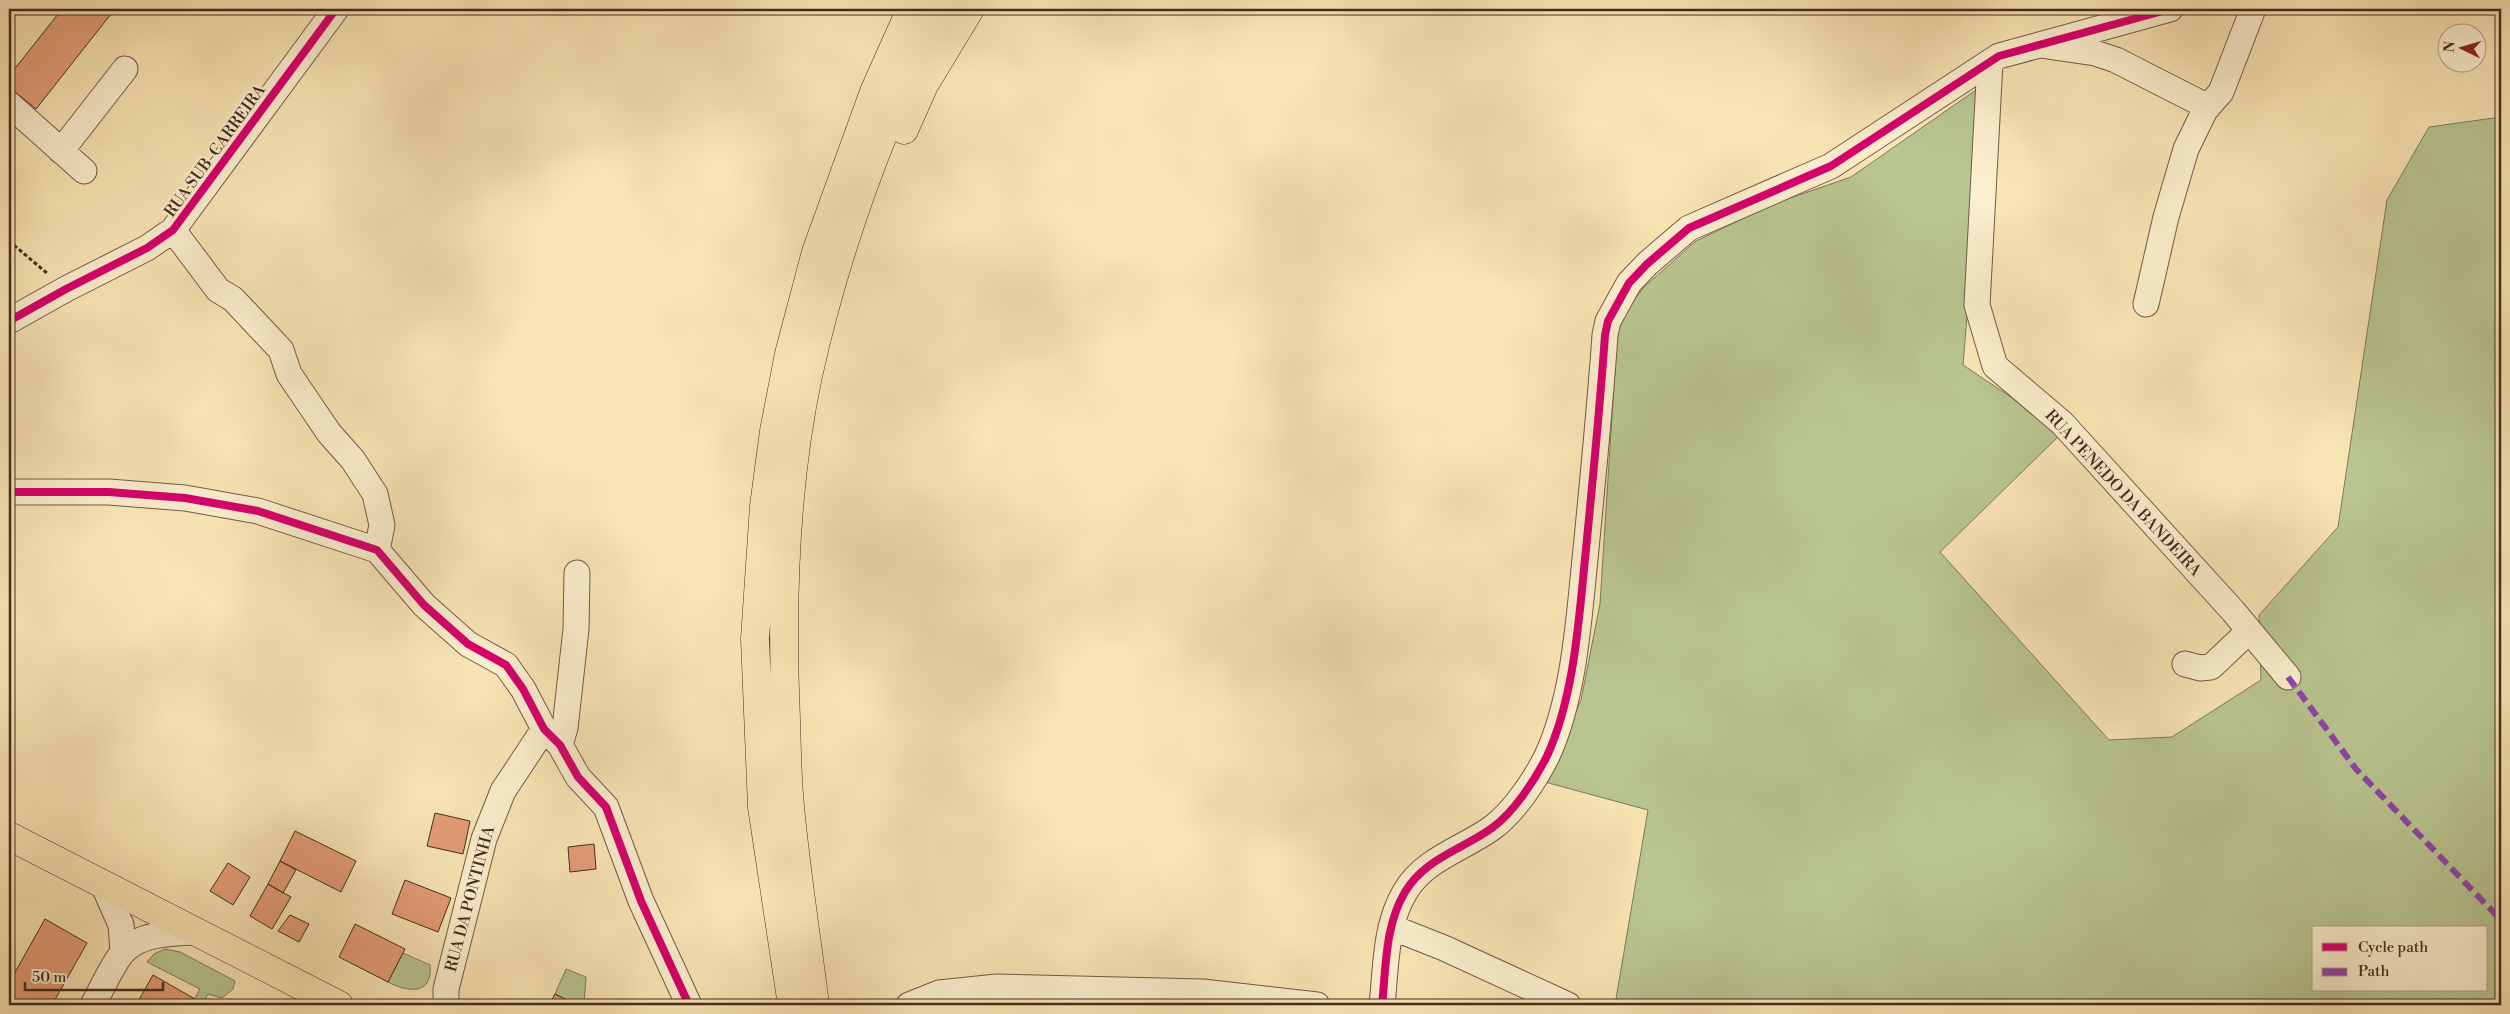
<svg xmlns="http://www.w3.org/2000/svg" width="2510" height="1014" viewBox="0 0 2510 1014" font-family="'Libre Bodoni',serif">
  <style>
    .green { fill: #b9c691; stroke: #7e7959; fill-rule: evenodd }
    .building { fill: #e59e78; stroke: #442c21 }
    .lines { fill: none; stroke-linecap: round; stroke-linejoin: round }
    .minor-casing { stroke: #725a46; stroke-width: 27 }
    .major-casing { stroke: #442c21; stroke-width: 29 }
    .highway-casing { stroke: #442c21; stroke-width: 29 }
    .path { stroke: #442c21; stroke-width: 3; stroke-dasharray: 4 2.5; stroke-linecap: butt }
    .minor { stroke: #fcefcf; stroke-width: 25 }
    .major { stroke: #fae6b5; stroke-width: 28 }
    .highway { stroke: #fae6b5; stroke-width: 28 }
    .quiet { stroke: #8e44ad; stroke-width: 6; stroke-dasharray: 12 6; stroke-linecap: butt }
    .cycleway-casing { stroke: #fcefcf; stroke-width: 11 }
    .cycleway { stroke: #d6006c; stroke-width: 8 }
    .labels { text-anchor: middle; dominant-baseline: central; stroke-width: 4.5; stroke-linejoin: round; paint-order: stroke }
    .street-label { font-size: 16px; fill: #442c21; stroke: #fcefcf }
  </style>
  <rect width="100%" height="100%" fill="#fae6b5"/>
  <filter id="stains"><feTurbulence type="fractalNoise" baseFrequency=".004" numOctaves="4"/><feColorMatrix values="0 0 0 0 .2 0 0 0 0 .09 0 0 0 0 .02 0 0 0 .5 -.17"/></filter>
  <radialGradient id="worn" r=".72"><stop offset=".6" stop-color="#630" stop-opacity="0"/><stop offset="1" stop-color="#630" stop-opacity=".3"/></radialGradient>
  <path class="green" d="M 1986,83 L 1963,365 L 2063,432 L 1940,552 L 2109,740 L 2172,737 L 2261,680 L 2259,615 L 2338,527 L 2387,200 L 2429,127 L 2501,117 L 2501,1005 L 1615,1005 L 1648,810 L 1545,782 L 1581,700 L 1600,604 L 1618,323 L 1643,288 L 1696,241 L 1776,203 L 1851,177 ZM 2314,928 L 2486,928 L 2486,990 L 2314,990 Z
    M 165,949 L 180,952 L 235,981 L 233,989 L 222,998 L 208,994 L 202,1005 L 191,1005 L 200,989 L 147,962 L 154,954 Z
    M 403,953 L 430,965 C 433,996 407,992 388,982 Z
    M 566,969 L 586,977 L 584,1005 L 577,1005 L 555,994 Z"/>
  <path class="building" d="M 62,9 L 115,9 L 36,109 L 9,87 L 9,76 Z
    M 435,813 L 470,821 L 463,854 L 427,846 Z
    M 295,831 L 356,861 L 341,892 L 280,861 Z
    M 594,844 L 596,869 L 570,872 L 568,847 Z
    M 280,861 L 296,870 L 283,893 L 268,884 Z
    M 228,863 L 250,877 L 233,905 L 210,891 Z
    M 405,880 L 451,898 L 438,932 L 392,914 Z
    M 268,884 L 291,897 L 272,929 L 250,916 Z
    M 290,915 L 309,924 L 299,942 L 278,931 Z
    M 45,919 L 87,943 L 52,1005 L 9,1005 L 9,983 Z
    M 355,924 L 405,949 L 388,982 L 339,957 Z
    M 153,975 L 195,999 L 191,1005 L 136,1005 Z
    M 555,994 L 577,1005 L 549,1005 Z"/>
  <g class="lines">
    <g class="minor-casing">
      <path id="minor" d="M 2047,46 L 2095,53 L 2116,60 L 2208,107
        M 1990,62 L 1977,305 L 1995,366 L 2062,423 L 2233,611 L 2288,677
        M 9,104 L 84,171
        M 61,151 L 125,69
        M 173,230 L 218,290 L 233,299 L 281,350 L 289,374 L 329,433 L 353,460 L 375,494 L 382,525 L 377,550
        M 2146,304 L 2166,217 L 2186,149 L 2205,110 L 2221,92 L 2253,9
        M 9,321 L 66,289 L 147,248 L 173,230 L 336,9
        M 9,492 L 109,492 L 185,498 L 258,511 L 377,550 L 424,605 L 468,644 L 506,665 L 523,689 L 544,729 L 560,745 L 578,777 L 606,807 L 641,901 L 689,1005
        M 2185,664 L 2200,668 L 2211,667 L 2249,631
        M 560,745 L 565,728 L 576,629 L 577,573
        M 103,884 L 121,925 L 123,951
        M 1391,927 L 1444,948 L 1568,1005
        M 93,1005 C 100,992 114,961 124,951 C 141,933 173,933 195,932
        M 446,1005 L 446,989 L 484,839 L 503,791 L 544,729
        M 909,1005 L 939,993 L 997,987 L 1203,992 L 1317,1005
        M 1382,1005 C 1386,968 1385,925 1405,892 C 1424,859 1463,849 1492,828 C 1514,812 1535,780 1547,756 C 1575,695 1579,616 1586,549 C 1593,478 1600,407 1605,335 L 1608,321 L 1629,283 L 1647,264 L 1689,228 L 1831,166 L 1999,56 L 2170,9"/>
    </g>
    <g class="major-casing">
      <path id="major" d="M 9,836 L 339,1005"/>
    </g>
    <g class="highway-casing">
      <path id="highway" d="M 904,130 L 924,85 L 970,9
        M 792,1005 L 762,807 L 755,639 L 764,506 L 774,431 L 789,354 L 816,252 L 874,92 L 911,9
        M 815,1005 C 807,939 796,873 790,806 C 787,777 787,748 786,719 C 781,605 784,488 808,376 C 836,249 882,125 939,9"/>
    </g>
    <path class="path" d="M 9,241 L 48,274"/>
    <use href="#minor" class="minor"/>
    <use href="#major" class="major"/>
    <use href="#highway" class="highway"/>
    <path class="quiet" d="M 2288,677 L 2356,769 L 2501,920"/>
    <g class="cycleway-casing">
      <path id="cycleway" d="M 9,321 L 66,289 L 147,248 L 173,230 L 336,9
        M 9,492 L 109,492 L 185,498 L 258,511 L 377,550 L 424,605 L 468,644 L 506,665 L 523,689 L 544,729 L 560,745 L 578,777 L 606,807 L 641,901 L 689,1005
        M 1382,1005 C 1386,968 1385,925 1405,892 C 1424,859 1463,849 1492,828 C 1514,812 1535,780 1547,756 C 1575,695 1579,616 1586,549 C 1593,478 1600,407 1605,335 L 1608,321 L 1629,283 L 1647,264 L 1689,228 L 1831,166 L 1999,56 L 2170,9"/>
    </g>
    <use href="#cycleway" class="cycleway"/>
  </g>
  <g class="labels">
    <g class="street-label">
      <text transform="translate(215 151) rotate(-54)">RUA SUB-CARREIRA</text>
      <text transform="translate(2123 493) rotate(47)">RUA PENEDO DA BANDEIRA</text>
      <text transform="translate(470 899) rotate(-75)">RUA DA PONTINHA</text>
    </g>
  </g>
  <rect width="2510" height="1014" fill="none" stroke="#fae6b5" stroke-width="30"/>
  <rect x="10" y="10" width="2490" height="994" fill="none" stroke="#442c21" stroke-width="2.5"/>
  <rect x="15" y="15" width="2480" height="984" fill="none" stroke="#442c21"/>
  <rect x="2312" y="926" width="175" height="65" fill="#fcefcf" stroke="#b2a189"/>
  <rect x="2322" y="943" width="25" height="8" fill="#d6006c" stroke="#b2a189"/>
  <text x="2358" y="952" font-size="15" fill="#442c21">Cycle path</text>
  <rect x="2322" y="968" width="25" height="8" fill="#8e44ad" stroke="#b2a189"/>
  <text x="2358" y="976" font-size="15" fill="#442c21">Path</text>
  <g transform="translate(2462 48) rotate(275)"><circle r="24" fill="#fcefcf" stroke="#b2a189"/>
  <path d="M0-4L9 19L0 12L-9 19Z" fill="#8f2418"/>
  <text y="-8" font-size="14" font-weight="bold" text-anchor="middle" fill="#442c21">N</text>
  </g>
  <path d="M25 982v8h138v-8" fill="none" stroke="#442c21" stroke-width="2.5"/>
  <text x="32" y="982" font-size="15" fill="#442c21" stroke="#fcefcf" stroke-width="4" paint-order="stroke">50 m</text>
  <rect width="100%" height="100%" filter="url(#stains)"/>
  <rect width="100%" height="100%" fill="url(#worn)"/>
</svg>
